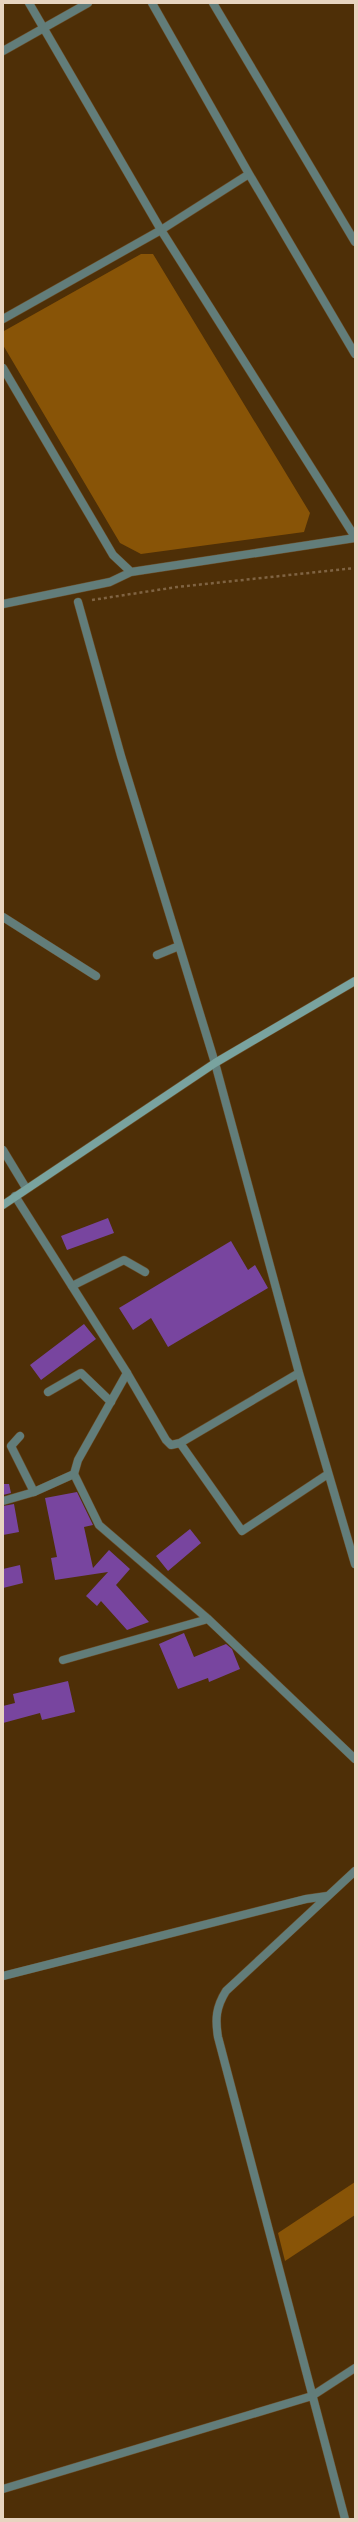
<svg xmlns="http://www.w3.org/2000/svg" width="358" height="2522" viewBox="0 0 358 2522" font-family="'Varela Round',sans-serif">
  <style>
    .green { fill: #885407 }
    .building { fill: #78459f }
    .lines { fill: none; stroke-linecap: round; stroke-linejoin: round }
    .lane-casing { stroke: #6a4d28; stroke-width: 9 }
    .street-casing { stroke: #6a4d28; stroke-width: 9 }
    .secondary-casing { stroke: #6a4d28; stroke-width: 9 }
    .path { stroke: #7f6342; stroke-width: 2.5; stroke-dasharray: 3 3; stroke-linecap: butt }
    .lane { stroke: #627d7a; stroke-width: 8 }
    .street { stroke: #627d7a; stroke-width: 8 }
    .secondary { stroke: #79a39f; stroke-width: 8 }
  </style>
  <rect width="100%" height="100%" fill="#4e2f07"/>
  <path class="green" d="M 141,254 L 153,254 L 310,513 L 304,532 L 141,554 L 120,543 L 3,345 L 4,331 Z
    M 355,2182 L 355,2215 L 285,2261 L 278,2233 Z"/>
  <path class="building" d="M 108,1218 L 114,1233 L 67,1250 L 61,1236 Z
    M 231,1241 L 248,1270 L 255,1265 L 268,1288 L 168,1347 L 151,1318 L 133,1330 L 119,1308 Z
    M 84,1324 L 96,1339 L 41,1380 L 30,1365 Z
    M 3,1484 L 9,1484 L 11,1493 L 3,1495 Z
    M 77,1492 L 93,1525 L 84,1527 L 93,1568 L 109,1550 L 130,1569 L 116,1585 L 149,1622 L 127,1630 L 101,1601 L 97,1606 L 86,1596 L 108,1572 L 55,1580 L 51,1558 L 57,1557 L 45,1498 Z
    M 14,1504 L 19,1532 L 3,1535 L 3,1506 Z
    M 190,1529 L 201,1543 L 168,1571 L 156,1556 Z
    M 20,1565 L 23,1583 L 3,1588 L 3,1569 Z
    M 184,1633 L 194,1657 L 226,1644 L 232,1649 L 240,1669 L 209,1682 L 208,1678 L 178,1689 L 159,1644 Z
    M 68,1681 L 75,1712 L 42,1720 L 40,1713 L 3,1723 L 3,1706 L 15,1703 L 13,1694 Z"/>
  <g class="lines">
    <g class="lane-casing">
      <path id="lane" d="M 213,3 L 355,242
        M 78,602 L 121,756 L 215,1063 L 299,1373 L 355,1564
        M 3,917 L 96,976
        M 157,955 L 179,946
        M 72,1286 L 124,1260 L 145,1272
        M 127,1373 L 166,1440 L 171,1445 L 180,1443 L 242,1531 L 328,1474
        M 48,1392 L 81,1373 L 111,1402
        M 20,1436 L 11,1446 L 34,1492
        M 180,1443 L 299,1373
        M 74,1474 L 99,1525 L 208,1619 L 355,1759
        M 63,1660 L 208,1619
        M 3,1976 L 306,1899 L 327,1896
        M 3,2489 L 312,2396 L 355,2368
        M 345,2519 L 218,2037 C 215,2019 216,2007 226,1991 L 355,1871"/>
    </g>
    <g class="street-casing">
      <path id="street" d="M 29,3 L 161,230 L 355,537
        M 152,3 L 249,174 L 355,354
        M 3,51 L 88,3
        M 3,319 L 161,230 L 249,174
        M 3,368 L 113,555 L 131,572 L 355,538
        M 3,604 L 110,582 L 131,572
        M 3,1150 L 26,1188
        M 3,1501 L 34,1492 L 74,1474 L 78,1460 L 127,1373 L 15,1196"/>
    </g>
    <g class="secondary-casing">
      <path id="secondary" d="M 3,1205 L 215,1063 L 355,981"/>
    </g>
    <path class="path" d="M 92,600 L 177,587 L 355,568"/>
    <use href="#lane" class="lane"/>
    <use href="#street" class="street"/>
    <use href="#secondary" class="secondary"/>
  </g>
  <rect width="358" height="2522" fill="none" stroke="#e7d4c0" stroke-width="8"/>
</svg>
